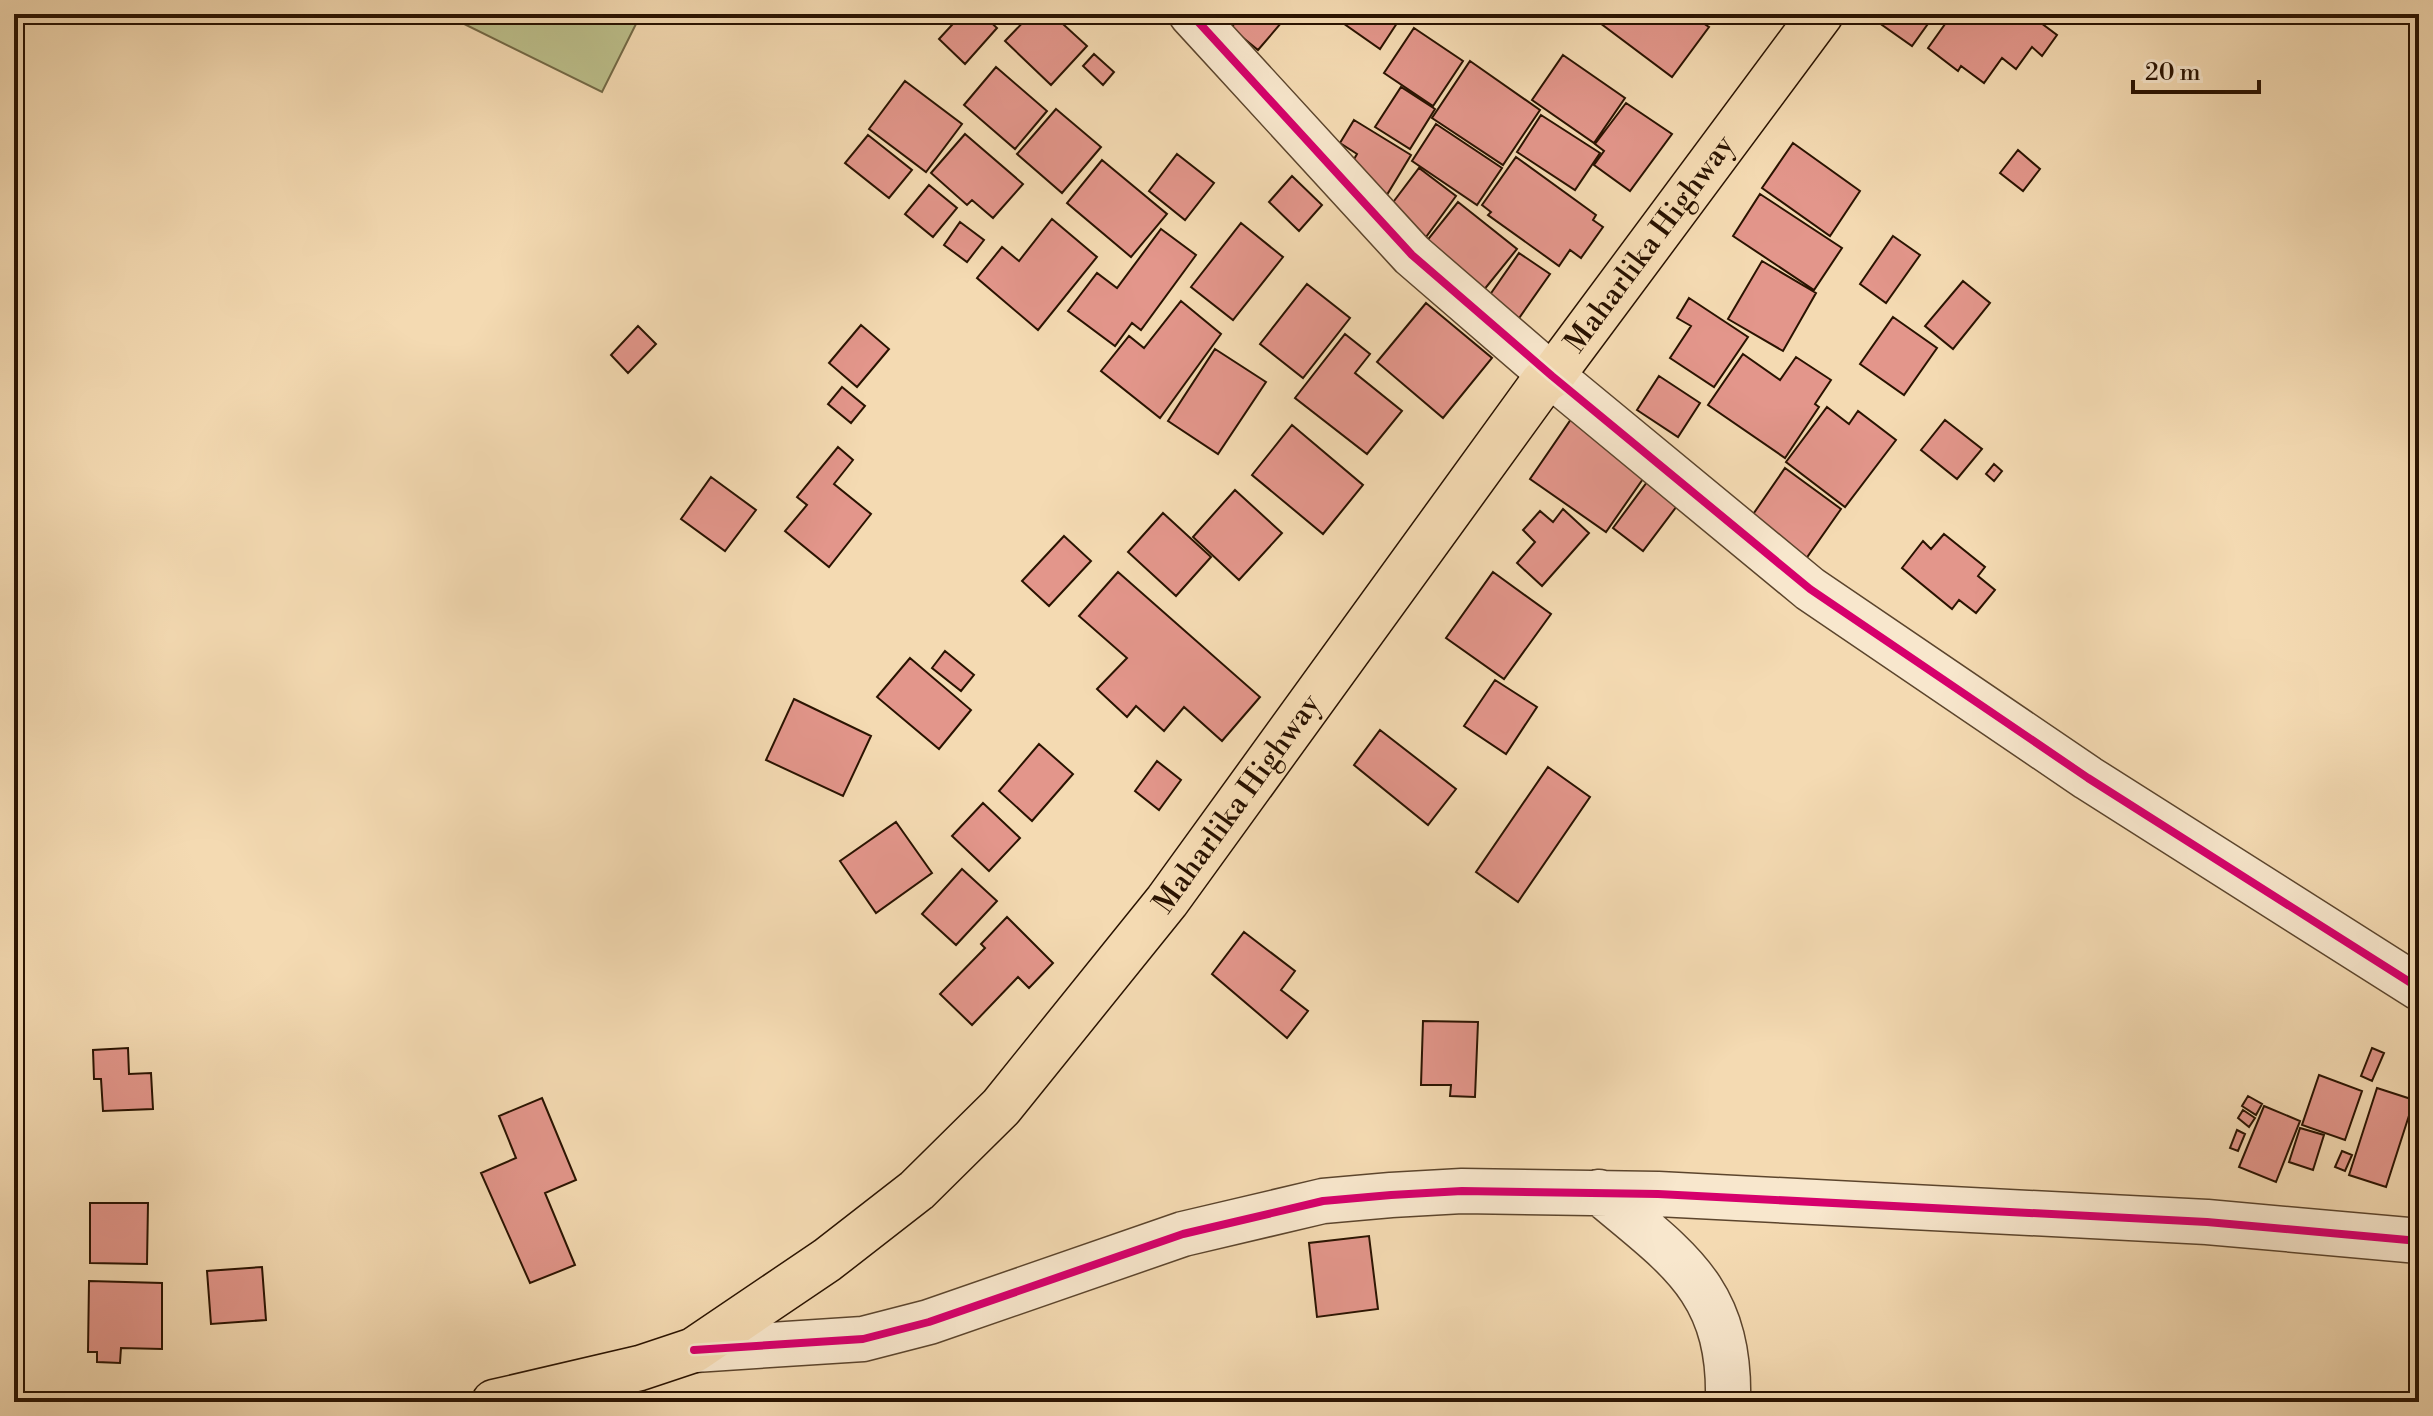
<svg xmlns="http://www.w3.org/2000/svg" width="2433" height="1416" viewBox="0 0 2433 1416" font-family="'Libre Bodoni',serif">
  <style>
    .green { fill: #bcbf8b; stroke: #736946; stroke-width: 2 }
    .building { fill: #e3968b; stroke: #2a1301; stroke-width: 2 }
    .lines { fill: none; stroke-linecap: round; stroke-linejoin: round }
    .street-casing { stroke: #5c452d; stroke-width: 47 }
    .highway-casing { stroke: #2a1301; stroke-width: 47 }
    .street { stroke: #f8e7cd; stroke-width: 44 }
    .highway { stroke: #f4dab2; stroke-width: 44 }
    .cycleway-casing { stroke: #f8e7cd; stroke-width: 13 }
    .cycleway { stroke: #d6006c; stroke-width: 8 }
    .labels { text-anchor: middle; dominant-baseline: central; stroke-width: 6; stroke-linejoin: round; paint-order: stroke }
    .street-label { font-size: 30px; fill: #2a1301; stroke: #f8e7cd }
  </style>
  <rect width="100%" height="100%" fill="#f4dab2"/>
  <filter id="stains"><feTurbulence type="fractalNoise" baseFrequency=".0025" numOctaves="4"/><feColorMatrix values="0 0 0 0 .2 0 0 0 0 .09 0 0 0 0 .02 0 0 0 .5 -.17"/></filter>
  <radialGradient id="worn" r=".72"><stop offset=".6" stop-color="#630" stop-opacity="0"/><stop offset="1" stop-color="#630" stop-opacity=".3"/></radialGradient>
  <path class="green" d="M 444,14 L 641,14 L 602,92 Z"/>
  <path class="building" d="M 962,14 L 982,14 L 997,28 L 965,64 L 939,39 Z
    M 1031,14 L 1052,14 L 1087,46 L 1051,85 L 1005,41 Z
    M 1242,14 L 1272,14 L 1282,22 L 1258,50 L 1231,28 Z
    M 1345,14 L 1403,14 L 1380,49 L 1340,21 Z
    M 1588,14 L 1710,14 L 1703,23 L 1709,27 L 1672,77 Z
    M 1879,14 L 1935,14 L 1912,46 L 1875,20 Z
    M 1947,14 L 2029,14 L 2057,35 L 2042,56 L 2032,47 L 2016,69 L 2002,58 L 1984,83 L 1961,66 L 1958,71 L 1928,48 L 1950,17 Z
    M 1414,28 L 1463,61 L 1433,106 L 1384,73 Z
    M 1094,54 L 1114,72 L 1103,85 L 1083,66 Z
    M 1563,55 L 1625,98 L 1594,143 L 1532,100 Z
    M 1470,61 L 1540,110 L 1503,165 L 1432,118 Z
    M 996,67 L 1047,111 L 1015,149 L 964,105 Z
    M 905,81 L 962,124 L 926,172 L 869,129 Z
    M 1401,87 L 1435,109 L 1410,149 L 1375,127 Z
    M 1626,103 L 1672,134 L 1630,191 L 1594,165 L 1604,151 L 1595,144 Z
    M 1056,109 L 1101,147 L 1062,193 L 1017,154 Z
    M 1541,115 L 1600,153 L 1575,190 L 1517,152 Z
    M 1354,120 L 1411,155 L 1385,198 L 1346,173 L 1357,154 L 1340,143 Z
    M 1436,124 L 1502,168 L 1477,205 L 1412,161 Z
    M 965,134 L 1023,184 L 993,218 L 972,200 L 967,205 L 931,173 Z
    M 868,135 L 912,170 L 889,198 L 845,163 Z
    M 1793,143 L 1860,191 L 1830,236 L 1762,188 Z
    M 2018,150 L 2040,169 L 2023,191 L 2000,173 Z
    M 1177,154 L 1214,183 L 1185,220 L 1149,191 Z
    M 1516,157 L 1596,215 L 1593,220 L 1603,227 L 1581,258 L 1570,250 L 1559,266 L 1488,215 L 1491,212 L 1482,205 Z
    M 1102,160 L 1167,214 L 1131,257 L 1067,203 Z
    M 1419,168 L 1456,196 L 1426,237 L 1388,209 Z
    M 1292,176 L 1322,205 L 1299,231 L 1269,202 Z
    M 929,185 L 957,208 L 933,237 L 905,214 Z
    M 1760,194 L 1842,248 L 1814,290 L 1733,236 Z
    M 1458,202 L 1517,249 L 1479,296 L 1421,248 Z
    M 1052,219 L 1097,257 L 1038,330 L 977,278 L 1002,247 L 1019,261 Z
    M 960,222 L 984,240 L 967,262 L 944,245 Z
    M 1241,223 L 1283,257 L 1233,320 L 1191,287 Z
    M 1161,229 L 1196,255 L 1141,330 L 1132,323 L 1115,346 L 1068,311 L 1097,273 L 1117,288 Z
    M 1893,236 L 1920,255 L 1886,303 L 1860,284 Z
    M 1519,253 L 1550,274 L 1517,321 L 1487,299 Z
    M 1762,261 L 1816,293 L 1783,351 L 1728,319 Z
    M 1963,281 L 1990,303 L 1953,349 L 1925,326 Z
    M 1307,284 L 1350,318 L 1303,378 L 1260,344 Z
    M 1689,298 L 1748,337 L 1714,387 L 1670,358 L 1691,326 L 1677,318 Z
    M 1181,301 L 1221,334 L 1160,418 L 1101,371 L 1129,336 L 1144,348 Z
    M 1426,303 L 1492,358 L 1443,418 L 1377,362 Z
    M 1893,317 L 1937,348 L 1904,395 L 1860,364 Z
    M 861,325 L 889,349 L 857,387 L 829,363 Z
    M 638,326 L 656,344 L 628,373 L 611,355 Z
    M 1345,334 L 1370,354 L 1355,373 L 1402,411 L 1367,454 L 1295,398 Z
    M 1215,349 L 1266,382 L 1218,454 L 1168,421 Z
    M 1743,354 L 1780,380 L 1796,357 L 1831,380 L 1815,404 L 1819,407 L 1785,458 L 1708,405 Z
    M 1659,376 L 1700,403 L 1678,437 L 1637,410 Z
    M 842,387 L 865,406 L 851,423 L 828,404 Z
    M 1827,407 L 1849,424 L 1858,411 L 1896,440 L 1845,507 L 1786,462 Z
    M 1576,412 L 1652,466 L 1606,532 L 1530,479 Z
    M 1945,420 L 1982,449 L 1957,479 L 1921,450 Z
    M 1292,425 L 1363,485 L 1323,534 L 1252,475 Z
    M 838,447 L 853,460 L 834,484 L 871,514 L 829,567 L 785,531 L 807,505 L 797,497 Z
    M 1994,464 L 2002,471 L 1994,481 L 1986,474 Z
    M 1785,468 L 1841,509 L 1803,563 L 1747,523 Z
    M 1653,474 L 1683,498 L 1643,551 L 1613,528 Z
    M 711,477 L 756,510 L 725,551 L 681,519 Z
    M 1235,490 L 1282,533 L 1239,580 L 1193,537 Z
    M 1563,509 L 1589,533 L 1542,586 L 1517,563 L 1535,542 L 1523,530 L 1540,511 L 1553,522 Z
    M 1163,513 L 1211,557 L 1176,596 L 1128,552 Z
    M 1944,534 L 1985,567 L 1978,576 L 1995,590 L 1976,613 L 1959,600 L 1952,609 L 1902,568 L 1923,541 L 1931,549 Z
    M 1064,536 L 1091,561 L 1049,606 L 1022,581 Z
    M 1118,572 L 1260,697 L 1222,741 L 1184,707 L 1164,731 L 1136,706 L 1127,717 L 1097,689 L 1127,658 L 1079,616 Z
    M 1493,572 L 1551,614 L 1504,679 L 1446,638 Z
    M 945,651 L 974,675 L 961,691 L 932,668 Z
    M 910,658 L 971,710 L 939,749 L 877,697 Z
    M 1495,680 L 1537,707 L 1506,754 L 1464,726 Z
    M 794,699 L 871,736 L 843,796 L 766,760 Z
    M 1380,730 L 1456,789 L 1428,825 L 1354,765 Z
    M 1039,744 L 1073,774 L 1032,821 L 999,791 Z
    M 1157,761 L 1181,780 L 1159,810 L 1135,791 Z
    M 1548,767 L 1590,797 L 1518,902 L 1476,872 Z
    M 983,803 L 1020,838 L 989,871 L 952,836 Z
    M 896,822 L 932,873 L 876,913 L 840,861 Z
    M 962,869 L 997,901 L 956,945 L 922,914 Z
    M 1007,917 L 1053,963 L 1029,988 L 1018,977 L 972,1025 L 940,994 L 985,948 L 981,944 Z
    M 1244,932 L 1295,971 L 1281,990 L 1308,1011 L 1287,1038 L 1212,974 Z
    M 1423,1021 L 1478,1022 L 1475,1097 L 1450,1096 L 1451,1085 L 1421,1085 Z
    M 128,1048 L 129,1074 L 151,1073 L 153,1109 L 103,1111 L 101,1079 L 94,1079 L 93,1050 Z
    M 2372,1048 L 2384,1053 L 2372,1081 L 2361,1076 Z
    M 2319,1075 L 2362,1091 L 2345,1140 L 2302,1125 Z
    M 2377,1088 L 2414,1100 L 2386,1187 L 2349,1175 Z
    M 2248,1096 L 2262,1104 L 2256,1115 L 2242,1106 Z
    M 542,1098 L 576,1180 L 545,1193 L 575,1265 L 530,1283 L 481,1173 L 516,1158 L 499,1116 Z
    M 2264,1106 L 2300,1121 L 2276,1182 L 2239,1167 Z
    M 2243,1110 L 2255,1118 L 2249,1127 L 2238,1118 Z
    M 2300,1128 L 2324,1135 L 2313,1170 L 2289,1162 Z
    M 2237,1130 L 2245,1134 L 2238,1151 L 2230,1148 Z
    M 2342,1151 L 2352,1155 L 2345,1171 L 2335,1167 Z
    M 90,1203 L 148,1203 L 147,1264 L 90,1263 Z
    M 1369,1236 L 1378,1309 L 1317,1317 L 1309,1243 Z
    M 262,1267 L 266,1320 L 211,1324 L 207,1271 Z
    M 89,1281 L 162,1283 L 162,1349 L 121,1348 L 120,1363 L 97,1362 L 97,1352 L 88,1352 Z"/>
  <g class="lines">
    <g class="street-casing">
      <path id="street" d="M 1191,14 L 1412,255 L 1552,376 L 1810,589 L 2088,778 L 2419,988
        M 1599,1192 C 1677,1258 1731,1289 1728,1402
        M 694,1350 L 863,1339 L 929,1322 L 1183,1234 L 1323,1201 L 1391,1195 L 1462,1191 L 1658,1194 L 2207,1222 L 2419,1241"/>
    </g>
    <g class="highway-casing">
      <g id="highway">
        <path id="s1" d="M 494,1402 L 640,1368 L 694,1350 L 827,1260 L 917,1190 L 1001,1107 L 1167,901 L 1543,382 L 1552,376 L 1821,14"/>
      </g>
    </g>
    <use href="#street" class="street"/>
    <use href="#highway" class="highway"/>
    <g class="cycleway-casing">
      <path id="cycleway" d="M 1191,14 L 1412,255 L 1552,376 L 1810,589 L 2088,778 L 2419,988
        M 694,1350 L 863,1339 L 929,1322 L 1183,1234 L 1323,1201 L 1391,1195 L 1462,1191 L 1658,1194 L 2207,1222 L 2419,1241"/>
    </g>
    <use href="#cycleway" class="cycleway"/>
  </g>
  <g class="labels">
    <g class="street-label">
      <text stroke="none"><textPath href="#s1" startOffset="1680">Maharlika Highway</textPath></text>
      <text stroke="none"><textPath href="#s1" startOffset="984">Maharlika Highway</textPath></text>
    </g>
  </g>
  <rect width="2433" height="1416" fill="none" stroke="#f4dab2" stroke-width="48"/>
  <rect x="16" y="16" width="2401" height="1384" fill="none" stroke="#2a1301" stroke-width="4"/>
  <rect x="24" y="24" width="2385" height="1368" fill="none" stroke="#2a1301" stroke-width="2"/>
  <path d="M2133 80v12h126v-12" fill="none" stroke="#2a1301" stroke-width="4"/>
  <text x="2145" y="80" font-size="24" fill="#2a1301" stroke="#f8e7cd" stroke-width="6" paint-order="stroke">20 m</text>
  <rect width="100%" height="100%" filter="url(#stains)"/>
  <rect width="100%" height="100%" fill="url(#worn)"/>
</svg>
